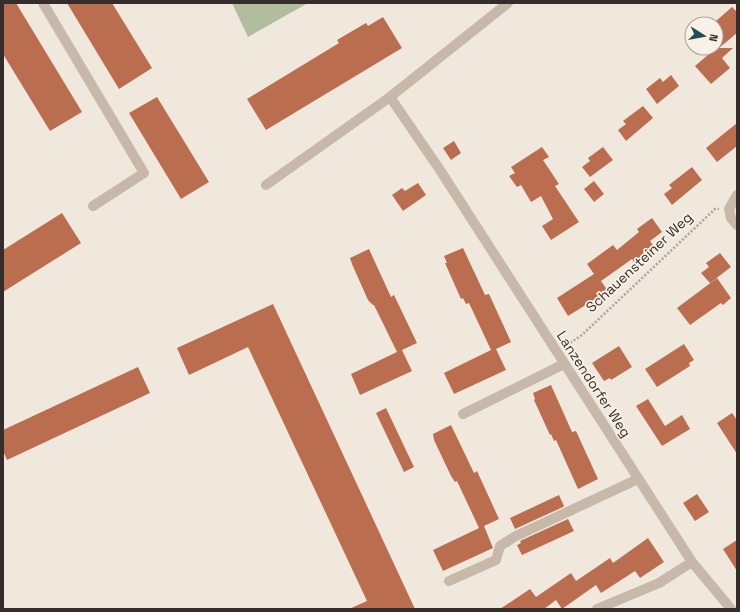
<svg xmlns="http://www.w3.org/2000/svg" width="740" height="612" viewBox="0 0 740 612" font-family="'Space Grotesk',sans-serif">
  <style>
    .green { fill: #b1bd9e }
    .building { fill: #bb6e4f }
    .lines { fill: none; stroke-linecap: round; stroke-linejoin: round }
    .path { stroke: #b2a294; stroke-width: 2.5; stroke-dasharray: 2 2; stroke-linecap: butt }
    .minor { stroke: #c7b8aa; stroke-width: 10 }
    .labels { text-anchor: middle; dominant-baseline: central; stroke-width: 3.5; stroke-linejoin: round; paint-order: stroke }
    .street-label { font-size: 14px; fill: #352d29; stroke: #f8f1e8 }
  </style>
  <rect width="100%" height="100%" fill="#f0e8dd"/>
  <path class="green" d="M 232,3 L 308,3 L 248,37 Z"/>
  <path class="building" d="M 3,3 L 16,3 L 82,112 L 50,131 L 3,54 Z
    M 67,3 L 112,3 L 152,68 L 119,89 Z
    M 732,7 L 737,12 L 737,33 L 719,48 L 733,48 L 722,58 L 730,68 L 711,84 L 695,66 L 716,48 L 716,21 Z
    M 383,17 L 402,48 L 266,130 L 247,99 L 339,43 L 337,40 L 366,23 L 368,26 Z
    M 671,75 L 679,86 L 657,104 L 646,89 L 660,78 L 663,82 Z
    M 157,97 L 209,182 L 181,199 L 129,113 Z
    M 643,106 L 653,118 L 626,141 L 618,130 L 626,124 L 623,121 Z
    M 737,123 L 737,146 L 717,162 L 706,148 Z
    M 454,141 L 461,153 L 451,160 L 443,148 Z
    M 542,147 L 549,157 L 543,160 L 559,184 L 555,186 L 579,222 L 551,240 L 542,226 L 553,219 L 541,196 L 531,202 L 521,185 L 517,187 L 509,176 L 515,173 L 511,167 Z
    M 603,147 L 613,160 L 590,177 L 582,167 L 590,161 L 588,158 Z
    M 692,167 L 702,180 L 672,205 L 664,194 L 672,188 L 669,185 Z
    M 594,181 L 604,194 L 594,202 L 584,189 Z
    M 418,183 L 426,195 L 403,211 L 392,195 L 402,188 L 405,191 Z
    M 62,213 L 81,243 L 3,292 L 3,250 Z
    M 652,218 L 662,232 L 650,241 L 653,245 L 643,253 L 645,256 L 635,263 L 632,259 L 601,281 L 608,291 L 568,316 L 557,298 L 594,274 L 587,264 L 613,245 L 617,250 L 639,232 L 637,229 Z
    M 463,248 L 485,295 L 489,294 L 511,342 L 496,349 L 506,370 L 454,394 L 444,373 L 491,350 L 469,303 L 466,304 L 463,298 L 461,299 L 445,263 L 447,263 L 444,256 Z
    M 369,249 L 391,297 L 394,295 L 417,343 L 402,350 L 412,371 L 360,395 L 351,374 L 397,352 L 374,305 L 373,305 L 368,300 L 352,264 L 350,258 Z
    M 720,253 L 731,267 L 710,283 L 701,273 L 709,267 L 706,263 Z
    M 717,278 L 731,298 L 723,305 L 721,303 L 690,325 L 677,308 Z
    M 273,304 L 415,609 L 349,609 L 367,601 L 248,347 L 189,375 L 177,348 Z
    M 684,344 L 694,360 L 689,363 L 690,366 L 657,387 L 645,369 Z
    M 619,346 L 632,367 L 611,380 L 610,378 L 604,381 L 592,363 Z
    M 138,367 L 150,393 L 7,460 L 3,451 L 3,430 Z
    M 551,385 L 572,432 L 576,431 L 598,479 L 578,489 L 556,440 L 554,441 L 551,434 L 550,435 L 534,400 L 535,399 L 533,393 Z
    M 648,399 L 665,426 L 682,415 L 690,429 L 662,446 L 636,406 Z
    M 386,408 L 414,467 L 404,472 L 376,413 Z
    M 732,413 L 737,420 L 737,454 L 717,423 Z
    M 451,425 L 474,473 L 477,471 L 499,519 L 484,526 L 493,548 L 443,571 L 433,550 L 479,528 L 457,481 L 455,482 L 451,476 L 434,440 L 433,434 Z
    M 697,494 L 709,512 L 695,521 L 683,503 Z
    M 559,495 L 564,506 L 563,507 L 515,529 L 510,518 Z
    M 568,519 L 574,531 L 522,555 L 517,545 L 521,543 L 520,541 Z
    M 648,538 L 664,562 L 640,578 L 635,571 L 601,593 L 596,585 L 562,609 L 556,600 L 544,609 L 500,609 L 530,589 L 536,597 L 571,573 L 576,581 L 610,558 L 613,563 Z
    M 737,540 L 737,571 L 723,549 Z"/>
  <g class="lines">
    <path class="path" d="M 567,345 L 582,335 L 715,209 L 719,209"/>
    <path class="minor" d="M 43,3 L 144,173 L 93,206
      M 390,97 L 440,170 L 692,562 L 731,609
      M 266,185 L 390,97 L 508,3
      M 737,195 L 729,209 L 731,218 L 737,225
      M 463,414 L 564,364
      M 449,581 L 496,560 L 500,546 L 516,536 L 638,479
      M 597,609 L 659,583 L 692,562"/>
  </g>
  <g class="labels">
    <g class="street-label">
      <text transform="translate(639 262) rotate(-43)">Schauensteiner Weg</text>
      <text transform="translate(594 384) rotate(57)">Lanzendorfer Weg</text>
    </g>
  </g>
  <rect width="740" height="612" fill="none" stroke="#352d29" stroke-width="8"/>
  <g transform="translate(704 36) rotate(101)"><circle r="19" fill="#f8f1e8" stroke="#aaa39c"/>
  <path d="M0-3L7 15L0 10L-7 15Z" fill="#224d52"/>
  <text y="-6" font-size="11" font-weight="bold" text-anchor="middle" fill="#352d29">N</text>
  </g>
</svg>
